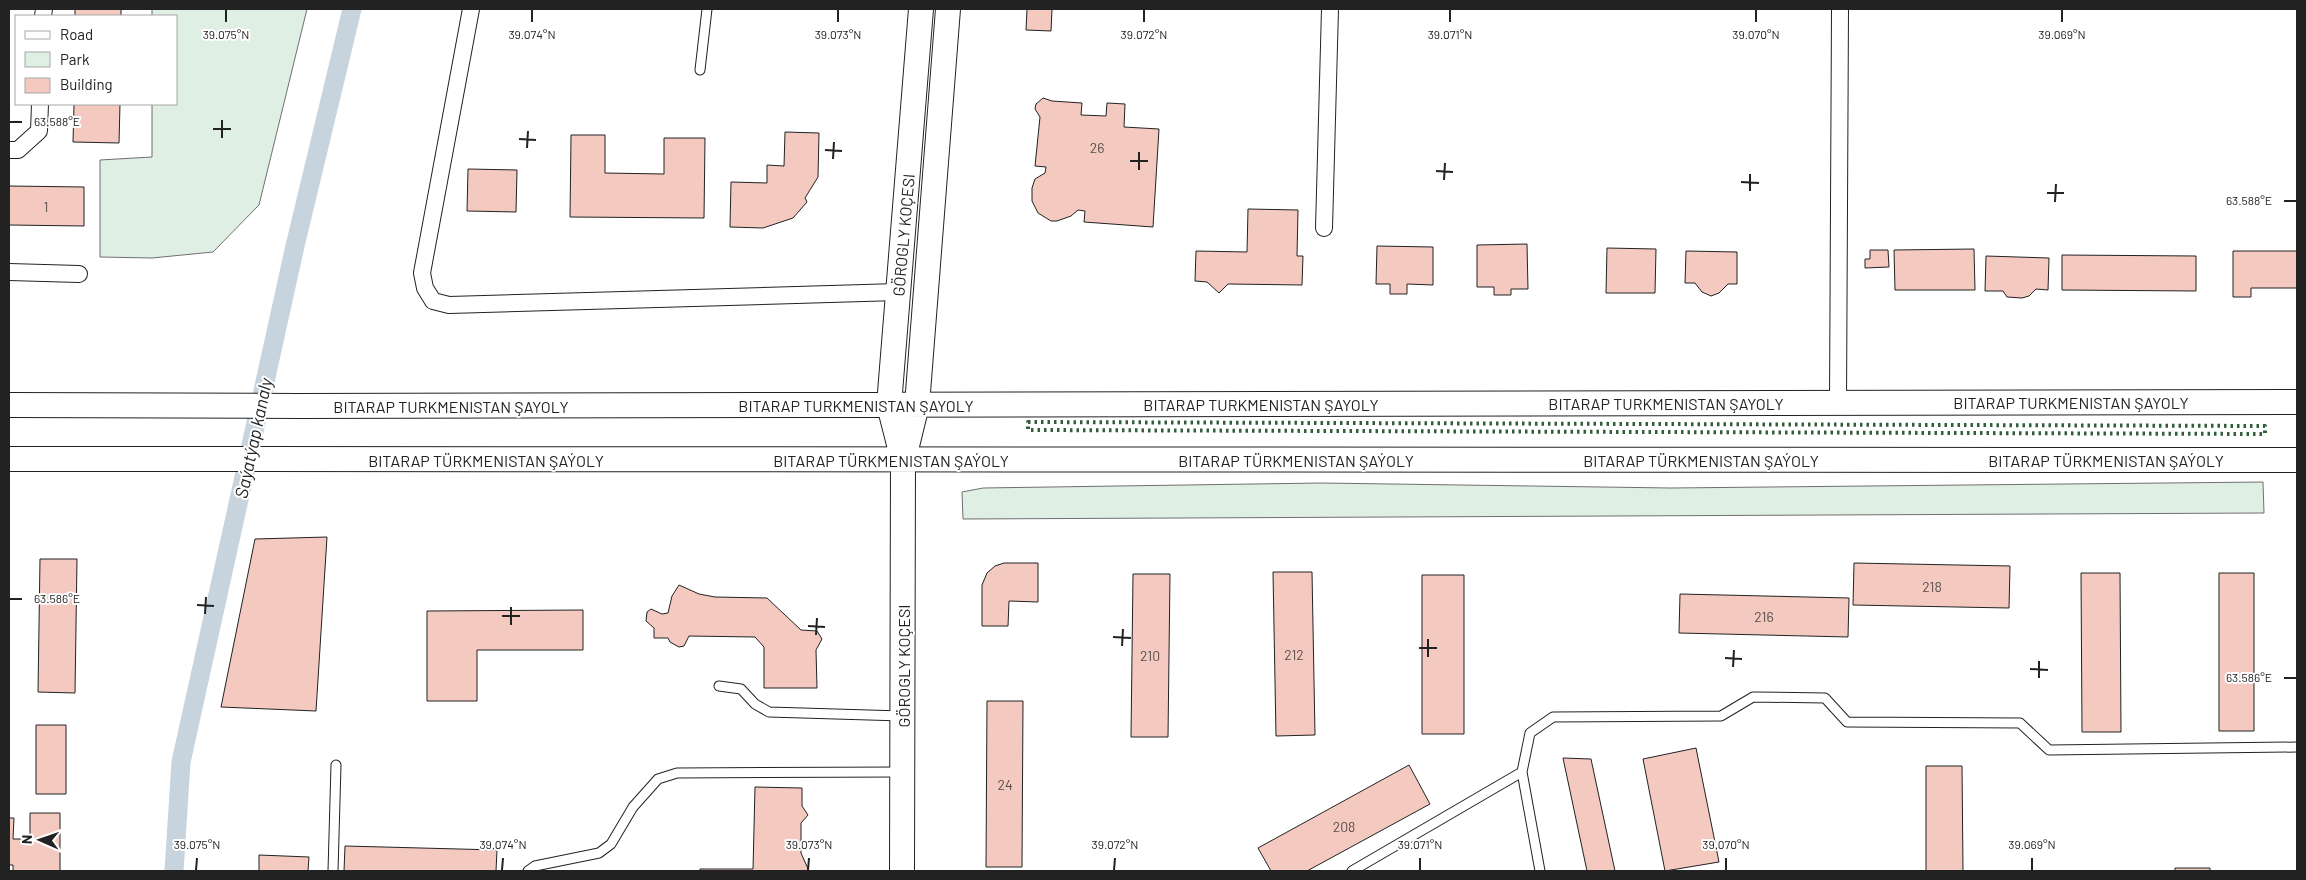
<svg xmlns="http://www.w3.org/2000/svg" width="2306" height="880" viewBox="0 0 2306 880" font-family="Barlow,sans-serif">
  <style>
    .green { fill: #e0efe3; stroke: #6f6f6f }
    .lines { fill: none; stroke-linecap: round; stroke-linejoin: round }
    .canal { stroke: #c7d3dd; stroke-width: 19 }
    .building { fill: #f3c9c0; stroke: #222 }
    .lane-casing { stroke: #222; stroke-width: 11 }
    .street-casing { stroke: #222; stroke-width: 18 }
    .secondary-casing { stroke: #222; stroke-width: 26 }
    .lane { stroke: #fff; stroke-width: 9 }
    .street { stroke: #fff; stroke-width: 16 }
    .secondary { stroke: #fff; stroke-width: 24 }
    .hedge { stroke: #2f5e38; stroke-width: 4; stroke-dasharray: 2.5 4; stroke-linecap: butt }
    .ticks { fill: none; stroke: #222; stroke-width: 2 }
    .labels { text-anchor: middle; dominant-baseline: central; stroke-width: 4; stroke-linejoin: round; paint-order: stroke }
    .number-label { font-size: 14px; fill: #564c4a }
    .street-label { font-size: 16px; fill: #222; stroke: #fff }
    .water-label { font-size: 18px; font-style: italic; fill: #222; stroke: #fff }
    .ticks-label { font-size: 12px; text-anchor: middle; fill: #222; stroke: #fff; stroke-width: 4; stroke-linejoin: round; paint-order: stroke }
  </style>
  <rect width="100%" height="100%" fill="#fff"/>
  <path class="green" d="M 152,9 L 307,9 L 259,205 L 213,252 L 152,258 L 100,257 L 100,160 L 152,157 L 152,104 L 176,104 L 176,16 L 152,16 Z
    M 2263,482 L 2264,513 L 963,519 L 962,492 L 983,488 L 1321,483 L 1671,488 Z"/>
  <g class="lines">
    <path class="canal" d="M 174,871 L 181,762 L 295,246 L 352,9"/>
  </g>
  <path class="building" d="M 75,9 L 121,9 L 121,16 L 75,16 Z
    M 1027,9 L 1052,9 L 1051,31 L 1026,30 Z
    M 1043,98 L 1052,101 L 1082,103 L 1081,115 L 1106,116 L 1107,103 L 1125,104 L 1124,127 L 1159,129 L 1153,227 L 1084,222 L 1085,211 L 1078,210 L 1071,216 L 1057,221 L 1051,221 L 1038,213 L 1032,201 L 1032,188 L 1035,179 L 1045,173 L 1046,167 L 1035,166 L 1040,117 L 1035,109 L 1036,104 Z
    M 74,104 L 120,104 L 119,143 L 73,142 Z
    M 785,132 L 819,133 L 818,177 L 805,198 L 807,202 L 793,218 L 763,228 L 730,227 L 731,182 L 767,183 L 767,165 L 784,166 Z
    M 571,135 L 605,135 L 605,173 L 664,174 L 664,138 L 705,138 L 704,218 L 570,217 Z
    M 468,169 L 517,170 L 516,212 L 467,211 Z
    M 9,186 L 84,187 L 84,226 L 9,225 Z
    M 1248,209 L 1298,210 L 1297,256 L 1303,256 L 1302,285 L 1228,284 L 1219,293 L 1207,282 L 1195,281 L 1196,251 L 1247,252 Z
    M 1527,244 L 1528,289 L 1511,289 L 1511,295 L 1494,295 L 1494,287 L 1477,287 L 1477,245 Z
    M 1377,246 L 1433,247 L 1433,285 L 1407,284 L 1407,294 L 1390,294 L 1390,284 L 1376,284 Z
    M 1607,248 L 1656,249 L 1655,293 L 1606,293 Z
    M 1974,249 L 1975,290 L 1895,290 L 1894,250 Z
    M 1870,250 L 1888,250 L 1889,267 L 1865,268 L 1865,259 L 1870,259 Z
    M 1686,251 L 1737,252 L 1737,284 L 1728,284 L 1719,293 L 1711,296 L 1702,292 L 1695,283 L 1685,283 Z
    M 2233,251 L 2297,251 L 2297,288 L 2251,288 L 2251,297 L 2233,297 Z
    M 2062,255 L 2196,256 L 2196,291 L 2062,290 Z
    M 1986,256 L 2049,258 L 2048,290 L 2036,289 L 2029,296 L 2022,298 L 2007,297 L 2003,291 L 1985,291 Z
    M 327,537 L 316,711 L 221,707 L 255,539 Z
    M 40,559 L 77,559 L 75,693 L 38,692 Z
    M 1004,563 L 1038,563 L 1038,602 L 1009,601 L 1008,626 L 982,626 L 982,585 L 987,573 L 995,566 Z
    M 1854,563 L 2010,566 L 2009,608 L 1853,605 Z
    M 1273,572 L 1312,572 L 1315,735 L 1276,736 Z
    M 2081,573 L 2120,573 L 2121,732 L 2082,732 Z
    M 2219,573 L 2254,573 L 2254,731 L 2219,731 Z
    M 1133,574 L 1170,574 L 1168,737 L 1131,737 Z
    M 1422,575 L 1464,575 L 1464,734 L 1422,734 Z
    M 679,585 L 699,594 L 715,597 L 767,598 L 801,630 L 817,631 L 822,639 L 816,650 L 817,688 L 764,688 L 764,647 L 755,637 L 689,636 L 684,646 L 679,647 L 670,642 L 668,638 L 654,638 L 654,628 L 646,621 L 647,612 L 651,609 L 662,614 L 668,613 L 672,596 Z
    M 1680,594 L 1849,598 L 1848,637 L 1679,633 Z
    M 583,610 L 583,650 L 477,650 L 477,701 L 427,701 L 427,611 Z
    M 987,701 L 1023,701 L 1022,867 L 986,867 Z
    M 36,725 L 66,725 L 66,794 L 36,794 Z
    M 1696,748 L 1719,862 L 1665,871 L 1643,759 Z
    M 1563,758 L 1591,759 L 1615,871 L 1587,871 Z
    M 1409,765 L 1430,804 L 1307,871 L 1271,871 L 1258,848 Z
    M 1926,766 L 1962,766 L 1963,871 L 1926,871 Z
    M 755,787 L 802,788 L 802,806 L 808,815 L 801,823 L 801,853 L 809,871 L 700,871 L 700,869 L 753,869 Z
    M 30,813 L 60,813 L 60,871 L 13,871 L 13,865 L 9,865 L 9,818 L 14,818 L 13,839 L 30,839 Z
    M 345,846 L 497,850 L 496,871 L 344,871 Z
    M 259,855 L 309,857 L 308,871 L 259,871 Z
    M 2175,868 L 2210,868 L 2210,871 L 2175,871 Z"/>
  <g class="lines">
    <g class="lane-casing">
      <path id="lane" d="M 700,70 L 707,9
        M 719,686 L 741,689 L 755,704 L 769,712 L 902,716
        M 1522,772 L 1540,871
        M 333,871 L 336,765
        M 528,871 L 535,866 L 599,853 L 611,844 L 633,807 L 658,779 L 677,773 L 902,772
        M 1352,871 L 1522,772 L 1530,733 L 1553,717 L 1721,716 L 1753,697 L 1825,698 L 1847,722 L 2020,723 L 2049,750 L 2297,747"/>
    </g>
    <g class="street-casing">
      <path id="street" d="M 471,9 L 422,273 L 425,288 L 433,301 L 449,305 L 898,292
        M 43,16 L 44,9
        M 9,150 L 18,150 L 39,131 L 40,104
        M 1324,228 L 1330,9
        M 9,272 L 79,274
        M 1838,403 L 1840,9"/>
    </g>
    <g class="secondary-casing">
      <path id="secondary" d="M 9,405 L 298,406 L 2297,402
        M 904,458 L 917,405 L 948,9
        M 9,459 L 2297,460
        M 902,871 L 903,460 L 889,405 L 921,9"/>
    </g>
    <use href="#lane" class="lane"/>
    <use href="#street" class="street"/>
    <use href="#secondary" class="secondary"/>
    <path class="hedge" d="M 1028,422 L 2265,426 L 2265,434 L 1028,430 Z"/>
  </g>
  <path class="ticks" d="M 226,22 L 226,10M 532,22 L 532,10M 838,22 L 838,10M 1144,22 L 1144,10M 1450,22 L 1450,10M 1756,22 L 1756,10M 2062,22 L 2062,10M 10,122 L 22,122M 213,129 L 231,129M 222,138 L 222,120M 519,139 L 536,140M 527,148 L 528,131M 825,150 L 842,151M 833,159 L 834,142M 1130,161 L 1148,161M 1139,170 L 1139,152M 1436,171 L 1453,172M 1444,180 L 1445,163M 1741,182 L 1759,183M 1750,191 L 1750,174M 2047,193 L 2064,193M 2284,201 L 2296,201M 2055,202 L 2056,184M 10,599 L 22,599M 197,605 L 214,606M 205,614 L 206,597M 502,616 L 520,616M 511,625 L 511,607M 808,626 L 825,627M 816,635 L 817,618M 1113,637 L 1131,638M 1122,646 L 1123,629M 1419,648 L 1437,648M 1428,657 L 1428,639M 1725,658 L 1742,659M 1733,667 L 1734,650M 2030,669 L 2048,670M 2039,678 L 2039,661M 2284,678 L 2296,678M 196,870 L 197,858M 502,870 L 503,858M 808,870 L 809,858M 1114,870 L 1115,858M 1420,870 L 1420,858M 1726,870 L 1726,858M 2032,870 L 2032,858"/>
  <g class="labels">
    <g class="number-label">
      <text x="1097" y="147">26</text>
      <text x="46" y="206">1</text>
      <text x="1932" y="586">218</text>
      <text x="1764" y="616">216</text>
      <text x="1294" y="654">212</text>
      <text x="1150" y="655">210</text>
      <text x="1005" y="784">24</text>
      <text x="1344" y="826">208</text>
    </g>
    <g class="street-label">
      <text transform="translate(903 235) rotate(-85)">GÖROGLY KOÇESI</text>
      <text x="2071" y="402">BITARAP TURKMENISTAN ŞAYOLY</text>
      <text x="1666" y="403">BITARAP TURKMENISTAN ŞAYOLY</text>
      <text x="1261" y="404">BITARAP TURKMENISTAN ŞAYOLY</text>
      <text x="856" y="405">BITARAP TURKMENISTAN ŞAYOLY</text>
      <text x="451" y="406">BITARAP TURKMENISTAN ŞAYOLY</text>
      <text x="486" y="460">BITARAP TÜRKMENISTAN ŞAÝOLY</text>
      <text x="891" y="460">BITARAP TÜRKMENISTAN ŞAÝOLY</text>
      <text x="1296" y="460">BITARAP TÜRKMENISTAN ŞAÝOLY</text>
      <text x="1701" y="460">BITARAP TÜRKMENISTAN ŞAÝOLY</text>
      <text x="2106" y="460">BITARAP TÜRKMENISTAN ŞAÝOLY</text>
      <text transform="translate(903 666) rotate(-90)">GÖROGLY KOÇESI</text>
    </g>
    <g class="water-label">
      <text transform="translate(253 438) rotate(-78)">Saýatýap kanaly</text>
    </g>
  </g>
  <g class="ticks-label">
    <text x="226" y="39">39.075°N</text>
    <text x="532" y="39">39.074°N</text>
    <text x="838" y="39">39.073°N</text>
    <text x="1144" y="39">39.072°N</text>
    <text x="1450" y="39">39.071°N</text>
    <text x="1756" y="39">39.070°N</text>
    <text x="2062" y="39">39.069°N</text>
    <text x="57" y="126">63.588°E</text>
    <text x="2249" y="205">63.588°E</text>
    <text x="57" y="603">63.586°E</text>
    <text x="2249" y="682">63.586°E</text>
    <text x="197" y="849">39.075°N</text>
    <text x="503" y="849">39.074°N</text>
    <text x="809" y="849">39.073°N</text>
    <text x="1115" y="849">39.072°N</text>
    <text x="1420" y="849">39.071°N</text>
    <text x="1726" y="849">39.070°N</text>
    <text x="2032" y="849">39.069°N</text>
  </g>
  <rect width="2306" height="880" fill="none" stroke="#222222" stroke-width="20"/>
  <rect x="15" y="15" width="162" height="90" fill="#ffffff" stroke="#a7a7a7"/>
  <rect x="25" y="31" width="25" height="8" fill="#ffffff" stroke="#a7a7a7"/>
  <text x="60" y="40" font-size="15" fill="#222222">Road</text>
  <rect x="25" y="52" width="25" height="15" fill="#e0efe3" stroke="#a7a7a7"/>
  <text x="60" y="65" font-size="15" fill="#222222">Park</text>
  <rect x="25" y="78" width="25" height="15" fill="#f3c9c0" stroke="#a7a7a7"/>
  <text x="60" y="90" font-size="15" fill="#222222">Building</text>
  <g transform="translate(40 840) rotate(272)" stroke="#ffffff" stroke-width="4" paint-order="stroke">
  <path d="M0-4L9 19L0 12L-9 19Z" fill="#222222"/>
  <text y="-8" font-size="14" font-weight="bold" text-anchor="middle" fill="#222222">N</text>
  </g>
</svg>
